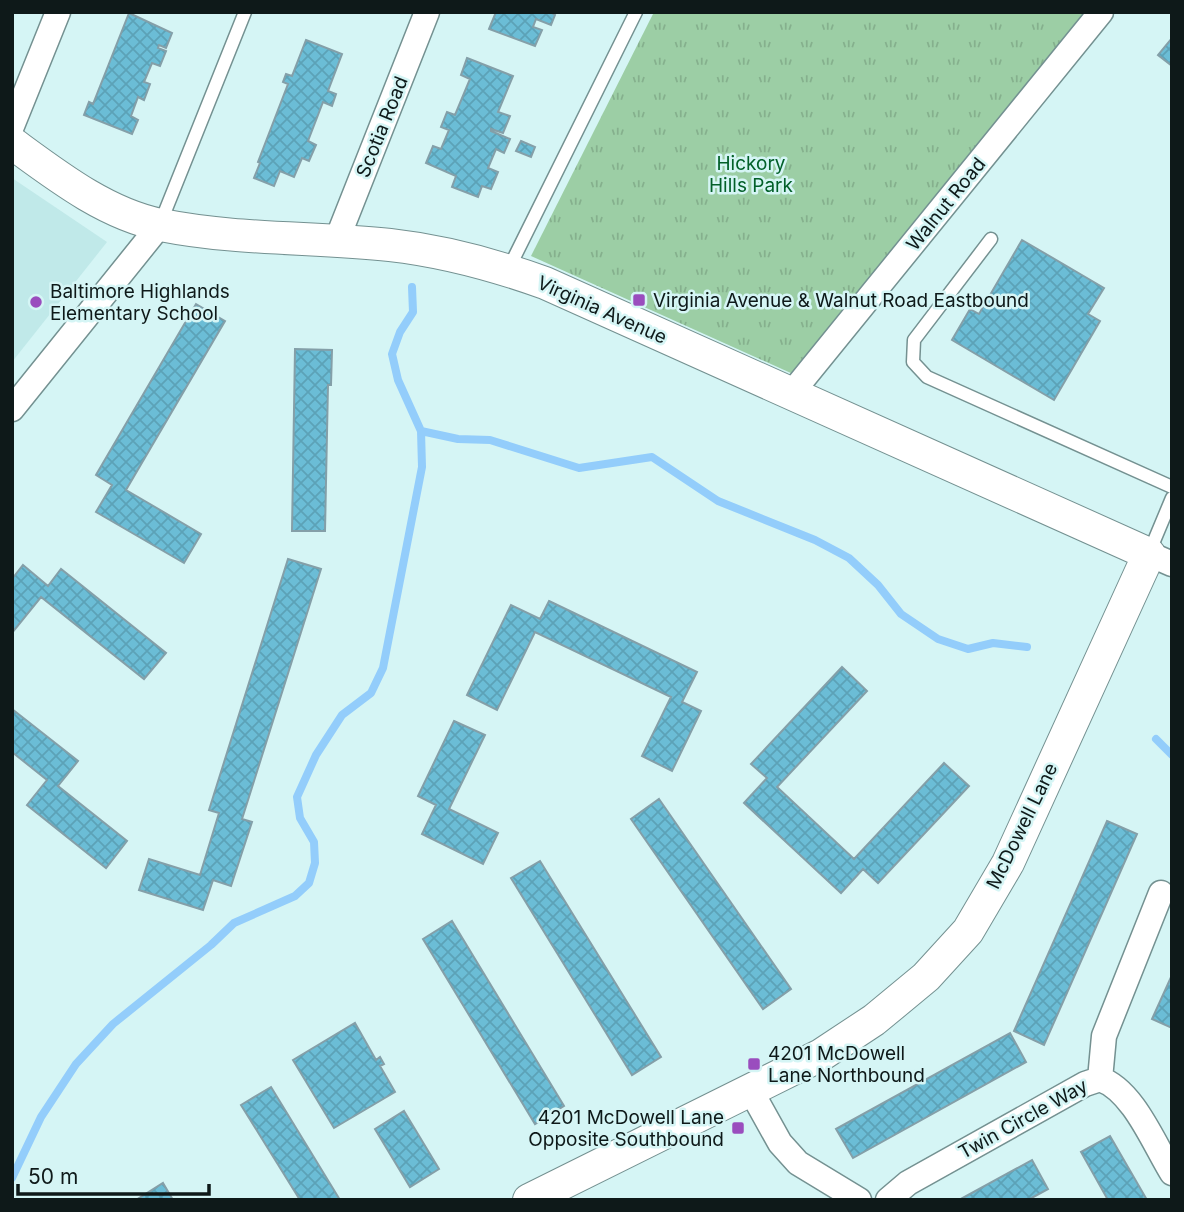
<svg xmlns="http://www.w3.org/2000/svg" width="1184" height="1212" viewBox="0 0 1184 1212" font-family="Inter,sans-serif">
  <style>
    .built { fill: #c0e9e9 }
    .park { fill: url(#park-tufts) }
    .lines { fill: none; stroke-linecap: round; stroke-linejoin: round }
    .stream { stroke: #93cdfb; stroke-width: 8 }
    .building { fill: url(#building-cross-hatch); stroke: #849fa8; stroke-width: 2 }
    .service-casing { stroke: #749191; stroke-width: 15 }
    .minor-casing { stroke: #749191; stroke-width: 27 }
    .tertiary-casing { stroke: #749191; stroke-width: 34 }
    .service { stroke: #fff; stroke-width: 12 }
    .minor { stroke: #fff; stroke-width: 24 }
    .tertiary { stroke: #fff; stroke-width: 32 }
    .poi-dot { fill: #9a4dbe; stroke: #d5f5f5; stroke-width: 2.5 }
    .labels { text-anchor: middle; dominant-baseline: central; stroke-width: 5; stroke-linejoin: round; paint-order: stroke }
    .street-label { font-size: 19px; fill: #0e1919; stroke: #d5f5f5 }
    .park-label { font-size: 19px; fill: #036029; stroke: #d5f5f5 }
    .poi-label { font-size: 19px; fill: #0e1919; stroke: #d5f5f5; text-anchor: start }
  </style>
  <defs>
    <pattern id="park-tufts" width="24" height="20" patternUnits="userSpaceOnUse" patternTransform="scale(1.75)"><rect width="24" height="20" fill="#9ccea5"/><path d="M3 7l-1-3M5 7V3M7 7l1-3M15 17l-1-3M17 17v-4M19 17l1-3" fill="none" stroke="#85b08d"/></pattern>
    <pattern id="building-cross-hatch" width="8" height="8" patternUnits="userSpaceOnUse" patternTransform="scale(1.75)"><rect width="8" height="8" fill="#6bbdd6"/><path d="M0 0l8 8M0 8l8-8" fill="none" stroke="#5ca2b7"/></pattern>
  </defs>
  <rect width="100%" height="100%" fill="#d5f5f5"/>
  <path class="built" d="M 12,178 L 107,242 L 12,362 Z"/>
  <path class="park" d="M 654,12 L 1092,12 L 793,374 L 531,256 Z"/>
  <g class="lines">
    <path class="stream" d="M 421,431 L 458,439 L 490,440 L 579,468 L 652,457 L 718,501 L 815,540 L 849,558 L 878,585 L 901,614 L 938,639 L 968,649 L 993,643 L 1027,647
      M 1156,739 L 1172,755
      M 12,1178 L 41,1117 L 76,1064 L 113,1024 L 211,945 L 234,923 L 295,896 L 309,883 L 315,863 L 314,842 L 300,818 L 297,797 L 316,755 L 342,715 L 371,693 L 383,668 L 422,467 L 421,431 L 398,380 L 392,354 L 400,332 L 413,312 L 412,287"/>
  </g>
  <path class="building" d="M 496,12 L 550,12 L 555,15 L 551,25 L 536,19 L 533,27 L 542,30 L 535,46 L 489,29 Z
    M 129,13 L 172,33 L 166,48 L 159,45 L 158,48 L 166,51 L 160,66 L 152,63 L 144,82 L 150,84 L 144,100 L 138,97 L 131,116 L 138,120 L 132,134 L 84,115 L 89,102 L 93,104 Z
    M 1172,38 L 1172,66 L 1158,55 Z
    M 306,40 L 342,54 L 328,91 L 336,94 L 332,106 L 323,102 L 308,141 L 316,145 L 309,161 L 302,158 L 294,177 L 280,171 L 274,186 L 254,178 L 260,163 L 258,162 L 288,84 L 283,82 L 286,74 L 292,76 Z
    M 467,58 L 513,76 L 498,112 L 510,116 L 503,133 L 491,129 L 491,131 L 510,139 L 504,153 L 496,149 L 488,168 L 498,172 L 491,189 L 482,186 L 478,197 L 452,187 L 456,176 L 426,163 L 433,146 L 441,149 L 449,130 L 441,127 L 447,112 L 455,115 L 470,79 L 461,75 Z
    M 521,141 L 535,147 L 531,157 L 516,151 Z
    M 1022,240 L 1104,288 L 1088,314 L 1100,321 L 1054,400 L 952,340 L 970,309 L 979,314 Z
    M 196,304 L 225,321 L 126,490 L 201,534 L 184,563 L 96,512 L 112,485 L 96,475 Z
    M 295,349 L 332,350 L 331,385 L 328,385 L 325,531 L 292,531 Z
    M 288,559 L 321,569 L 242,819 L 252,822 L 231,886 L 213,880 L 203,910 L 139,890 L 149,859 L 200,875 L 219,813 L 209,810 Z
    M 23,565 L 48,586 L 61,569 L 166,653 L 144,679 L 41,597 L 12,633 L 12,579 Z
    M 549,601 L 697,672 L 682,702 L 701,711 L 672,771 L 642,756 L 671,697 L 535,632 L 497,710 L 467,695 L 511,605 L 540,619 Z
    M 842,667 L 867,691 L 777,787 L 854,859 L 944,763 L 969,786 L 878,883 L 863,869 L 841,893 L 744,803 L 767,778 L 751,764 Z
    M 12,709 L 78,761 L 58,786 L 127,841 L 106,868 L 27,805 L 47,780 L 12,752 Z
    M 454,721 L 485,735 L 449,809 L 498,833 L 483,864 L 422,834 L 436,805 L 418,796 Z
    M 659,799 L 791,989 L 763,1009 L 631,819 Z
    M 1107,821 L 1137,834 L 1044,1045 L 1014,1031 Z
    M 540,861 L 661,1057 L 632,1075 L 511,878 Z
    M 452,921 L 564,1106 L 535,1124 L 423,939 Z
    M 1172,975 L 1172,1028 L 1152,1019 Z
    M 355,1023 L 376,1060 L 380,1057 L 384,1064 L 380,1066 L 395,1092 L 334,1128 L 293,1060 Z
    M 1010,1033 L 1026,1062 L 853,1158 L 836,1129 Z
    M 271,1087 L 340,1200 L 300,1200 L 241,1105 Z
    M 404,1111 L 439,1169 L 410,1187 L 375,1129 Z
    M 1110,1136 L 1147,1200 L 1108,1200 L 1081,1152 Z
    M 1032,1160 L 1048,1189 L 1028,1200 L 959,1200 Z
    M 163,1183 L 173,1200 L 136,1200 Z"/>
  <g class="lines">
    <g class="service-casing">
      <path id="service" d="M 160,224 L 245,12
        M 991,239 L 914,340 L 913,362 L 927,377 L 1172,487
        M 508,270 L 636,12
        M 1149,553 L 1172,498"/>
    </g>
    <g class="minor-casing">
      <path id="minor" d="M 12,126 L 58,12
        M 336,242 L 427,12
        M 790,395 L 1101,12
        M 12,409 L 160,225
        M 1149,554 L 1172,564
        M 1100,1079 C 1133,1090 1154,1144 1172,1173
        M 751,1091 L 780,1143 L 798,1163 L 859,1200
        M 888,1200 L 908,1183 L 1085,1084 L 1100,1079 L 1104,1036 L 1161,893"/>
    </g>
    <g class="tertiary-casing">
      <path id="tertiary" d="M 12,143 C 57,176 106,214 161,225 C 236,240 314,237 390,245 C 443,251 495,265 545,283 L 1149,554 L 1008,863 L 968,931 L 926,977 L 874,1020 L 821,1055 L 529,1200"/>
    </g>
    <use href="#service" class="service"/>
    <use href="#minor" class="minor"/>
    <use href="#tertiary" class="tertiary"/>
  </g>
  <g class="poi-dot">
    <rect x="632" y="293" width="14" height="14" rx="3.5"/>
    <circle cx="36" cy="302" r="7"/>
    <rect x="747" y="1057" width="14" height="14" rx="3.5"/>
    <rect x="731" y="1121" width="14" height="14" rx="3.5"/>
  </g>
  <g class="labels">
    <g class="street-label">
      <text transform="translate(382 127) rotate(-68)">Scotia Road</text>
      <text transform="translate(946 204) rotate(-51)">Walnut Road</text>
      <text transform="translate(602 310) rotate(24)">Virginia Avenue</text>
      <text transform="translate(1022 826) rotate(-64)">McDowell Lane</text>
      <text transform="translate(1023 1119) rotate(-29)">Twin Circle Way</text>
    </g>
    <g class="park-label">
      <text x="751" y="163">Hickory<tspan x="751" dy="22">Hills Park</tspan></text>
    </g>
    <g class="poi-label">
      <text x="50" y="291">Baltimore Highlands<tspan x="50" dy="22">Elementary School</tspan></text>
      <text x="653" y="300">Virginia Avenue &amp; Walnut Road Eastbound</text>
      <text x="768" y="1053">4201 McDowell<tspan x="768" dy="22">Lane Northbound</tspan></text>
      <text x="724" y="1117" text-anchor="end">4201 McDowell Lane<tspan x="724" dy="22">Opposite Southbound</tspan></text>
    </g>
  </g>
  <rect width="1184" height="1212" fill="none" stroke="#0e1919" stroke-width="28"/>
  <path d="M18 1184v10h191v-10" fill="none" stroke="#0e1919" stroke-width="3.5"/>
  <text x="28" y="1184" font-size="21" fill="#0e1919" stroke="#d5f5f5" stroke-width="5" paint-order="stroke">50 m</text>
</svg>
